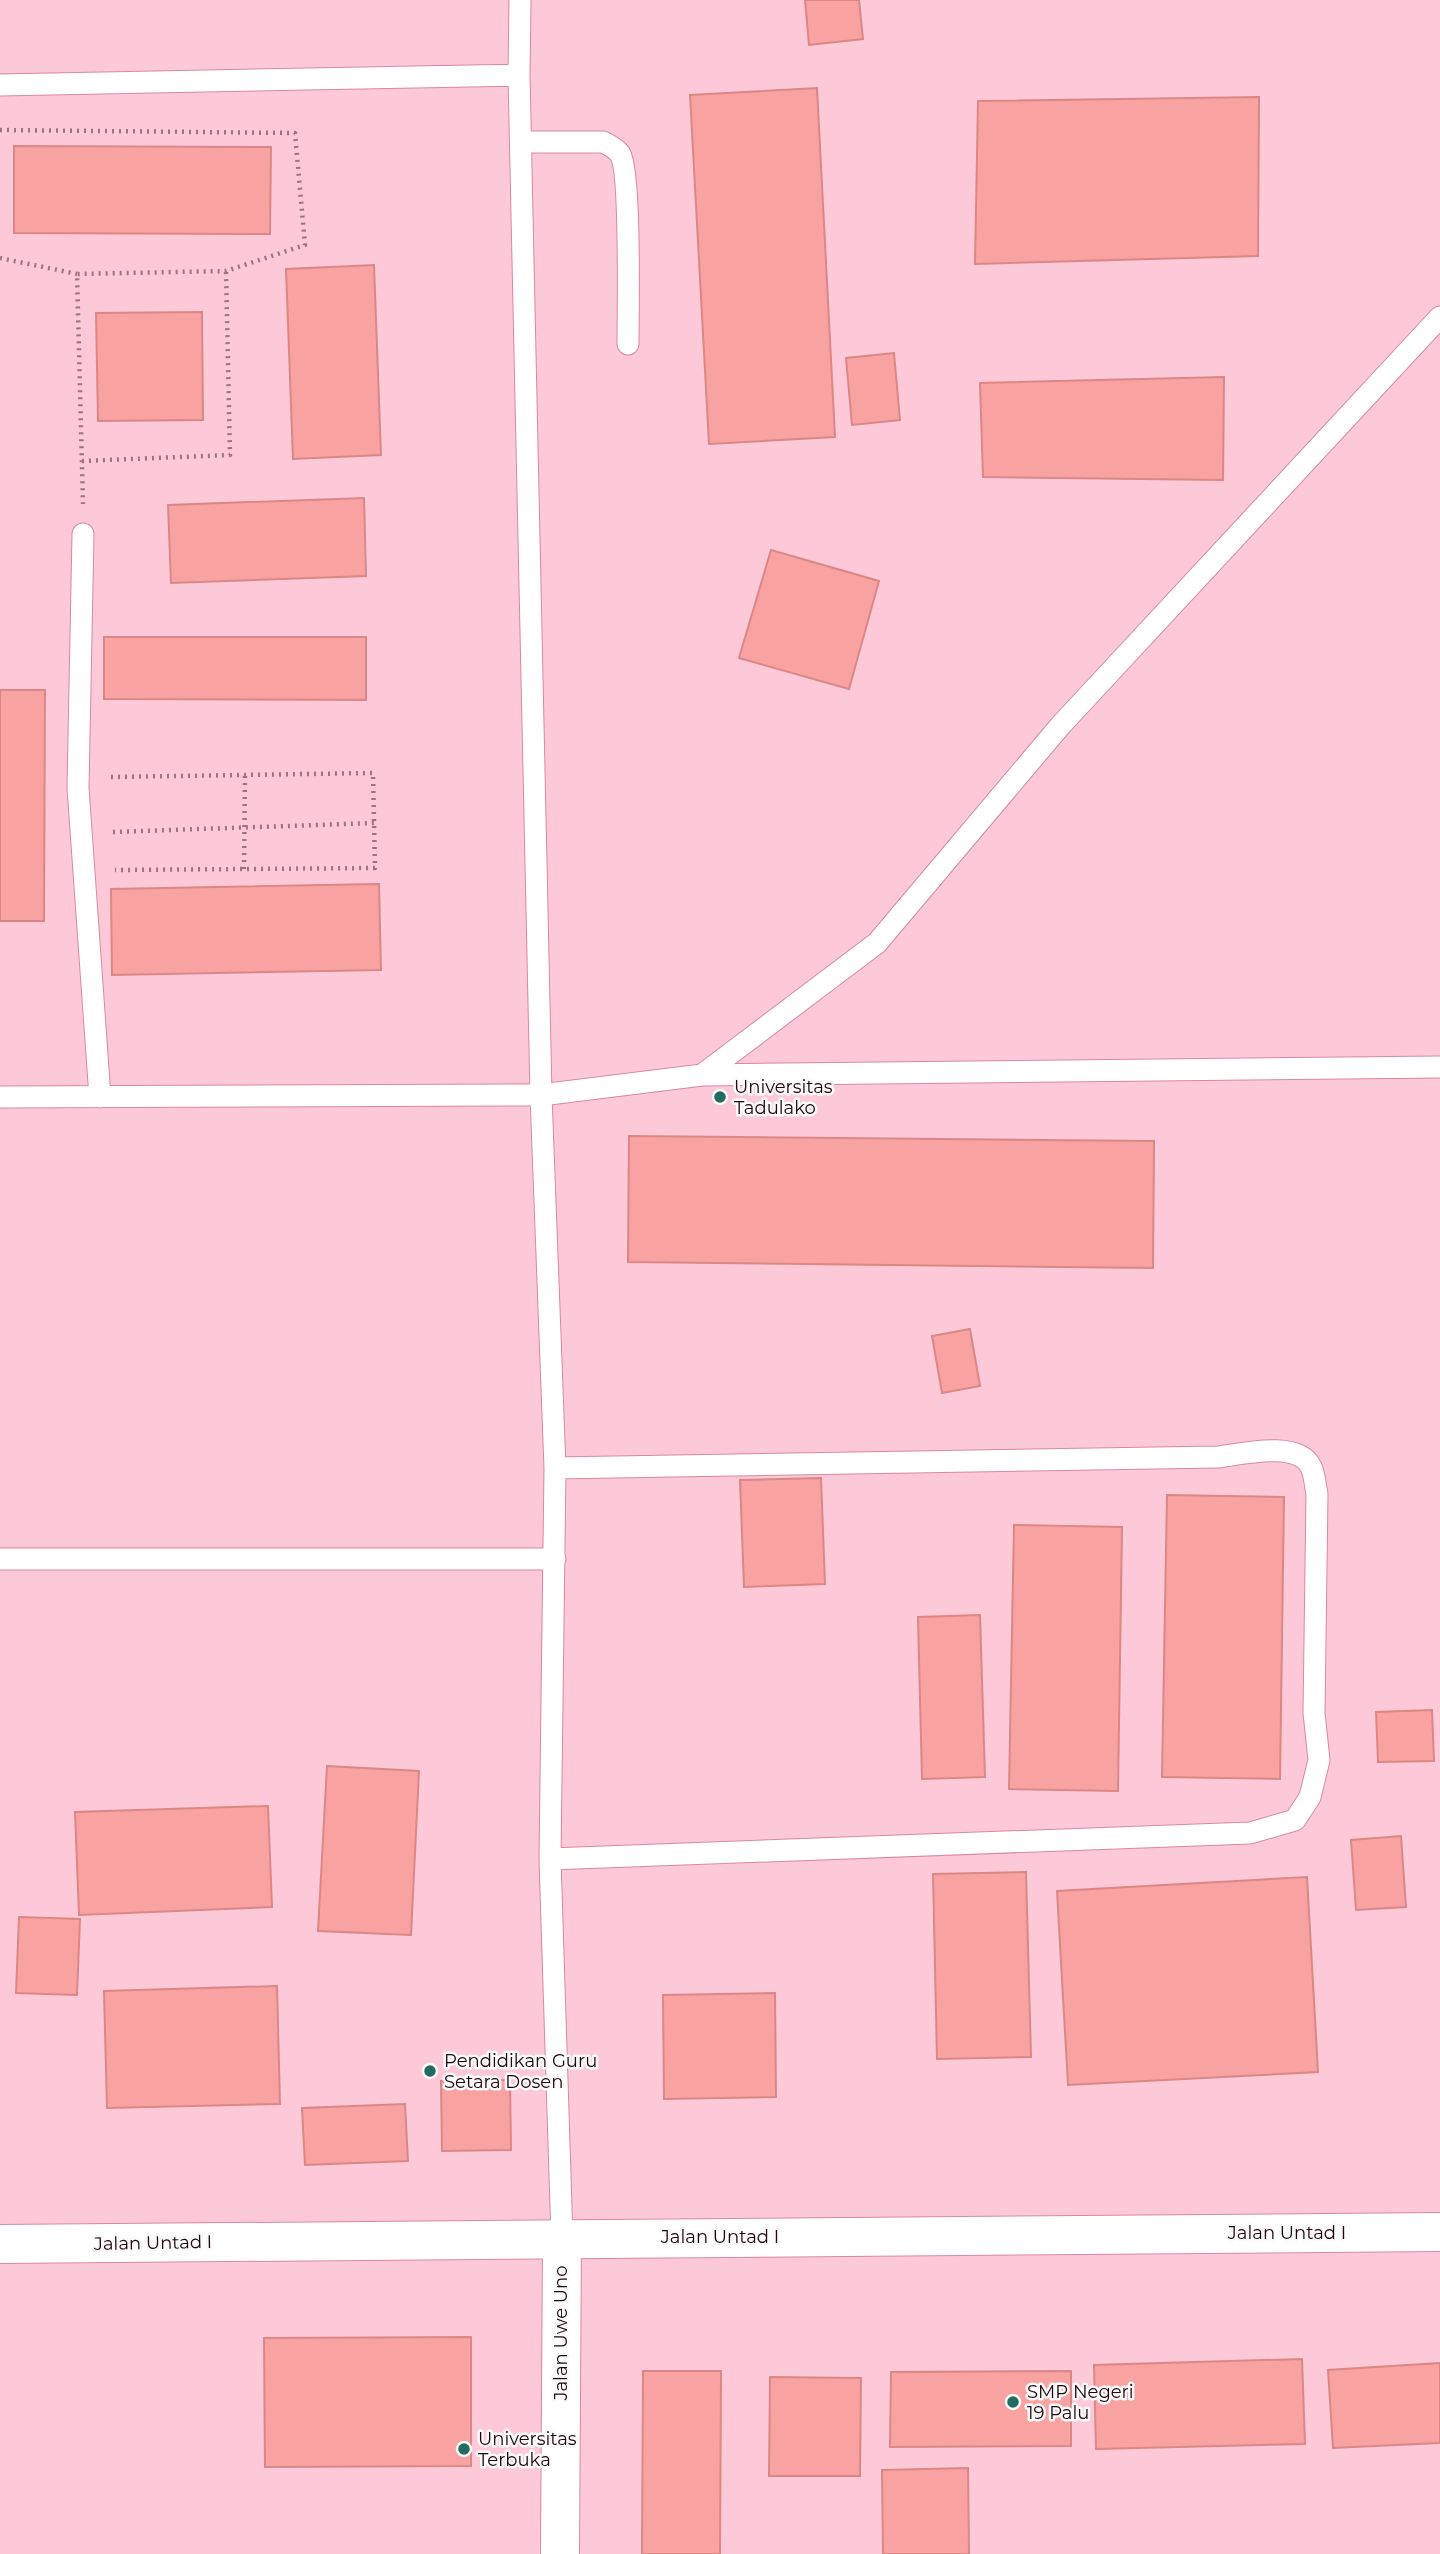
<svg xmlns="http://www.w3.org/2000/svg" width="1440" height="2554" viewBox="0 0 1440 2554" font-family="Montserrat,sans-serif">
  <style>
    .building { fill: #f8a3a2; stroke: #da8786; stroke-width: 2 }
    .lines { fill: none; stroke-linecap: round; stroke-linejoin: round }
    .service-casing { stroke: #d988a1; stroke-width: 23 }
    .minor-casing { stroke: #d988a1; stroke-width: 40 }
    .path { stroke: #9c7380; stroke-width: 4.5; stroke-dasharray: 2 5; stroke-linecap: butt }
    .service { stroke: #fff; stroke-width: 21 }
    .minor { stroke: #fff; stroke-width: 38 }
    .poi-dot { fill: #246b5f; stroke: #fafafa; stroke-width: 2.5 }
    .labels { text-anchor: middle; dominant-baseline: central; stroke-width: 5; stroke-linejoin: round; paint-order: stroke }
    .poi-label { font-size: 18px; fill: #1f040e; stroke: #fafafa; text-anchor: start }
    .street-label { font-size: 18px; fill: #1f040e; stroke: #fafafa }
  </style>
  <rect width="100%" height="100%" fill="#fdc9d8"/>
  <path class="building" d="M 805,0 L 859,0 L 863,39 L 809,45 Z
    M 817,88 L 835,437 L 709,444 L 690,95 Z
    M 1259,97 L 1258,256 L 975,264 L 978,101 Z
    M 14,146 L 271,147 L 270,234 L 14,233 Z
    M 374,265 L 381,455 L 293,459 L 286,269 Z
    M 202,312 L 203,420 L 98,421 L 96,313 Z
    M 894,353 L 900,420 L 852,425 L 846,358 Z
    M 1224,377 L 1223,480 L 983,477 L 980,383 Z
    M 364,498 L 366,576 L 171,583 L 168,505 Z
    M 771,550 L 879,581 L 849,689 L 739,658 Z
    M 104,637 L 366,637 L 366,700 L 104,699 Z
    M 0,690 L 45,690 L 44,921 L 0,921 Z
    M 379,884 L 381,970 L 112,975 L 111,889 Z
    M 629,1136 L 1154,1141 L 1153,1268 L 628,1262 Z
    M 970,1329 L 980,1386 L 942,1393 L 932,1336 Z
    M 821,1478 L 825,1584 L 744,1587 L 740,1480 Z
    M 1167,1495 L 1284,1497 L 1280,1779 L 1162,1777 Z
    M 1014,1525 L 1122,1527 L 1118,1791 L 1009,1789 Z
    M 980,1615 L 985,1777 L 922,1779 L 918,1617 Z
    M 1432,1710 L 1434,1761 L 1378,1762 L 1376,1712 Z
    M 327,1766 L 419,1771 L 411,1935 L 318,1931 Z
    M 268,1806 L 272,1907 L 79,1915 L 75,1812 Z
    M 1401,1836 L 1406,1907 L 1356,1910 L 1351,1840 Z
    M 1026,1872 L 1031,2057 L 937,2059 L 933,1874 Z
    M 1307,1877 L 1318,2072 L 1068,2085 L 1057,1891 Z
    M 19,1917 L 80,1919 L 77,1995 L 16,1993 Z
    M 277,1986 L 280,2104 L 107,2108 L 104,1991 Z
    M 775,1993 L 776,2097 L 664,2099 L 663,1995 Z
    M 510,2080 L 511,2150 L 442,2151 L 441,2081 Z
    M 405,2104 L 408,2161 L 305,2165 L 302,2108 Z
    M 471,2337 L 471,2466 L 265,2467 L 264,2338 Z
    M 1302,2359 L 1305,2444 L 1096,2449 L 1094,2365 Z
    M 1440,2363 L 1440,2443 L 1333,2448 L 1328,2370 Z
    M 643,2371 L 721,2371 L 720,2554 L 642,2554 Z
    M 1071,2371 L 1071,2446 L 890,2447 L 891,2372 Z
    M 770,2377 L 861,2378 L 860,2476 L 769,2476 Z
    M 968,2468 L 969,2554 L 883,2554 L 882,2470 Z"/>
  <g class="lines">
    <g class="service-casing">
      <path id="service" d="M 520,0 L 519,75 L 541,1095 L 555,1468 L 550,1859 L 562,2238
        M 0,85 L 519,75
        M 522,142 L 603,142 C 609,145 616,148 620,154 C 631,171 628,314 628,344
        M 83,534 L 78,788 L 100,1097
        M 702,1075 L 877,943 L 1060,726 L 1440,317
        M 0,1097 L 541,1095 L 702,1075 L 1440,1067
        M 0,1559 L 555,1559
        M 550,1859 L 1250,1833 L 1295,1820 L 1310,1797 L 1319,1760 L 1314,1713 L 1317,1494 C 1315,1485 1315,1475 1311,1467 C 1299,1440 1241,1454 1218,1457 L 555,1468"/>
    </g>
    <g class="minor-casing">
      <path id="minor" d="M 0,2244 L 1440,2232
        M 560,2554 L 562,2238"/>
    </g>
    <path class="path" d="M 0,130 L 295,133 L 305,245 L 226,271 L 77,274 L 83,504
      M 0,258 L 77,274
      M 82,461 L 230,455 L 226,271
      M 111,777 L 373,773 L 375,868 L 115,870
      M 113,832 L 374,823
      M 244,869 L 245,775"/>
    <use href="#service" class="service"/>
    <use href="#minor" class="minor"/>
  </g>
  <g class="poi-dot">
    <circle cx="720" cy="1097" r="7"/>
    <circle cx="430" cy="2071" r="7"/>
    <circle cx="1013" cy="2402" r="7"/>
    <circle cx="464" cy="2449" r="7"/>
  </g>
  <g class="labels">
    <g class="poi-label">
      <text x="734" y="1087">Universitas<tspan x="734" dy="21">Tadulako</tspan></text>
      <text x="444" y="2061">Pendidikan Guru<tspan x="444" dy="21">Setara Dosen</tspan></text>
      <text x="1027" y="2392">SMP Negeri<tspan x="1027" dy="21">19 Palu</tspan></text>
      <text x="478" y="2439">Universitas<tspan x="478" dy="21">Terbuka</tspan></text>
    </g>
    <g class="street-label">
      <text x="1287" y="2233">Jalan Untad I</text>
      <text x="720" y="2237">Jalan Untad I</text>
      <text transform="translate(153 2243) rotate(-1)">Jalan Untad I</text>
      <text transform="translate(561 2333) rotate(-90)">Jalan Uwe Uno</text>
    </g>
  </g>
</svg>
